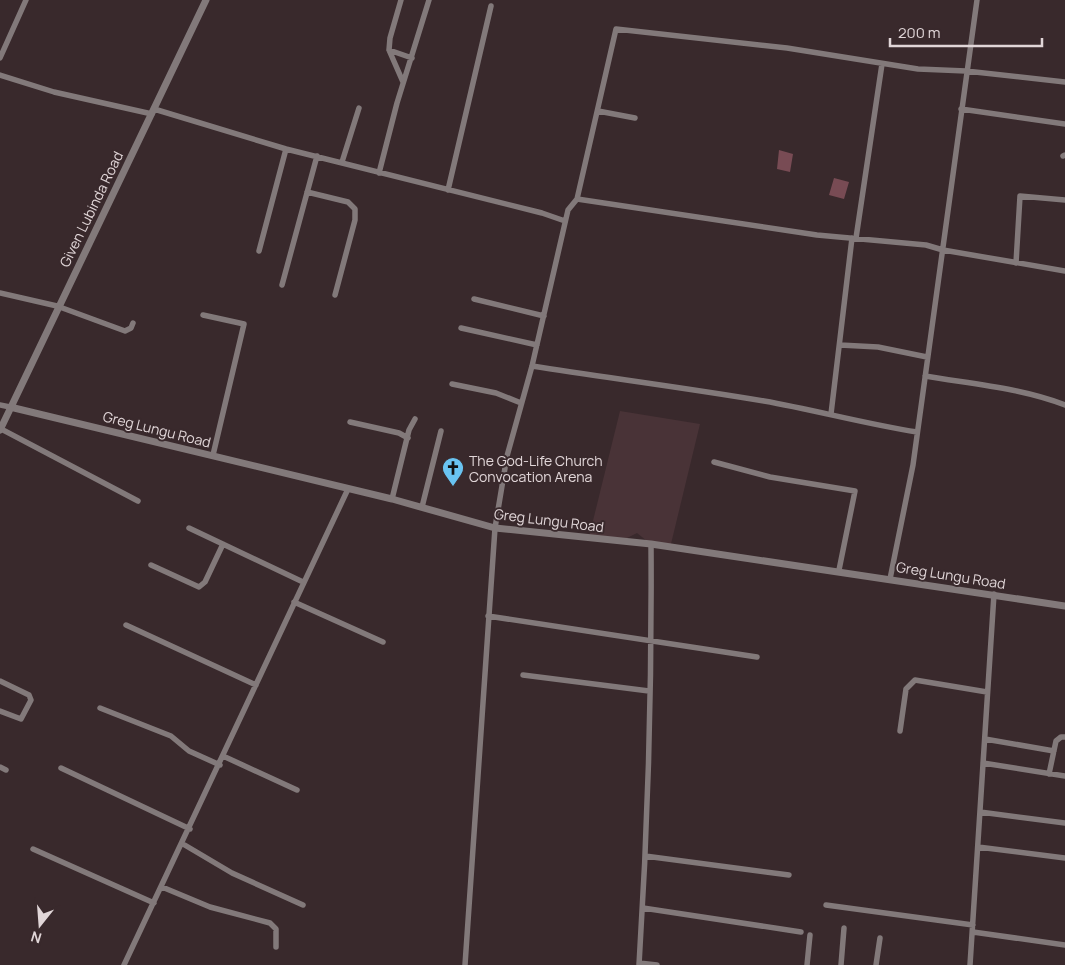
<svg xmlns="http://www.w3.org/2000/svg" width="1065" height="965" viewBox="0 0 1065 965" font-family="Manrope,sans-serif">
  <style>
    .built { fill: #493337 }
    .water { fill: #784b54 }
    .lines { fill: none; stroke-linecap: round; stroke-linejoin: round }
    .minor { stroke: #82797a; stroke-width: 5.5 }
    .tertiary { stroke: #82797a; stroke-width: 7 }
    .labels { text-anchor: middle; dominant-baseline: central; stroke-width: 4; stroke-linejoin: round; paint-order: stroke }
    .street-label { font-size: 14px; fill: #e1d6d8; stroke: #39292c }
    .poi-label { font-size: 14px; fill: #e1d6d8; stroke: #39292c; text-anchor: start }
  </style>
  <rect width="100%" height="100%" fill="#39292c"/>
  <path class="built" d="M 620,411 L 700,424 L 670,548 L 647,541 L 637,533 L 627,538 L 589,537 Z"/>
  <path class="water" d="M 779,150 L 793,154 L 790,172 L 777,169 Z
    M 834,178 L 849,182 L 844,199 L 829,195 Z"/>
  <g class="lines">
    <path class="minor" d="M 401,0 L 390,38 L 389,50 L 403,82
      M 389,50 L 412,58
      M 0,58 L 26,0
      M 0,75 L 54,92 L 152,114
      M 154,109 L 286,149 L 542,213 L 565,221
      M 961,109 L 1065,124
      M 598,111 L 635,118
      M 1063,156 L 1065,155
      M 342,162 L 359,108
      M 379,173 L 397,103 L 429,0
      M 448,190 L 491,6
      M 307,192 L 348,202 L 355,209 L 355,220 L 335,295
      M 577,199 L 817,235 L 926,245 L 943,250 L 1065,271
      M 856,238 L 882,64
      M 259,251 L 286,149
      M 1016,263 L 1020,196 L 1065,200
      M 282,285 L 317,156
      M 0,293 L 57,306 L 125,331 L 131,328 L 133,323
      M 474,299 L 544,316
      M 203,315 L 244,324 L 213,455
      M 461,328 L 537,345
      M 840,345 L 878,347 L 927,357
      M 532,366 C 609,378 687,388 764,401 C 815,410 866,424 917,432
      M 925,376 C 972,384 1021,388 1065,405
      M 452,384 L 496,393 L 521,403
      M 0,405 L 10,407
      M 831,414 L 852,238
      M 350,422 L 399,433 L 408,438
      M 1,429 L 138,501
      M 714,462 L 770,477 L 855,491 L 839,570
      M 392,499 L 409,430 L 415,419
      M 422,507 L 441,431
      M 189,528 L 303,582
      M 151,565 L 199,587 L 205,582 L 223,544
      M 890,579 L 913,465 L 977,0
      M 294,602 L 383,642
      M 488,616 L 757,657
      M 126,625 L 256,685
      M 523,675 L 649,691
      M 0,681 L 29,695 L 31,700 L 21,719 L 0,711
      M 100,708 L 171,736 L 189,751 L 220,765
      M 900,731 L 906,689 L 915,680 L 987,692
      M 985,739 L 1054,751
      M 223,756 L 297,790
      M 983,763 L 1065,776
      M 0,767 L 6,770
      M 61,768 L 190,829
      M 1049,774 L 1056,741 L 1061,737 L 1065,737
      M 980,812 L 1065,823
      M 183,844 L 232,873 L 303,905
      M 978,847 L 1065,858
      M 33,849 L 154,903
      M 645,856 L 789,875
      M 162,887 L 210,907 L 270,923 L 276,929 L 276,947
      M 826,905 L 973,925
      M 643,908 L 801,932
      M 973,932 L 1065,945
      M 639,963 L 657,965
      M 124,965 L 348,489
      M 465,965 L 495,528 L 507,456 L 532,366 L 568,210 L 577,199 L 616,29 L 787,48 L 918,69 L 966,71 L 1065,82
      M 639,965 C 648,825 652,684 651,544
      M 807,965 L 810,935
      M 841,965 L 844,928
      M 876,965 L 880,938
      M 970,965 L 994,594"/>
    <path class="tertiary" d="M 10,407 L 392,499 L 495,528 L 651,544 L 1065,606
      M 0,430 L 206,0"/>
  </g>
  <defs>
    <g id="church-pin" transform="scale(1.125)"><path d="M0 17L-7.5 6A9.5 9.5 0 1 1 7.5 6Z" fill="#69c3f1" stroke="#39292c"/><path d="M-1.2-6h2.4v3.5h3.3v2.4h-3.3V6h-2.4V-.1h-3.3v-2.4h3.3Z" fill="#111"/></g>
  </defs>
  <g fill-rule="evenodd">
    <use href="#church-pin" x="453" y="468"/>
  </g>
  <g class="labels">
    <g class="street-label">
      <text transform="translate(91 209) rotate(-64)">Given Lubinda Road</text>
      <text transform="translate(157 429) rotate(14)">Greg Lungu Road</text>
      <text transform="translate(549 520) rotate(7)">Greg Lungu Road</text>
      <text transform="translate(951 575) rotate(9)">Greg Lungu Road</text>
    </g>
    <g class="poi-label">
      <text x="469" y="460">The God-Life Church<tspan x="469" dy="16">Convocation Arena</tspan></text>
    </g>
  </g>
  <g transform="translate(40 925) rotate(197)" stroke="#39292c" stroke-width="4" paint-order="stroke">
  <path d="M0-4L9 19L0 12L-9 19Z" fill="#e1d6d8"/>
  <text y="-8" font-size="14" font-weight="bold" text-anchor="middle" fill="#e1d6d8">N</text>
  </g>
  <path d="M890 38v8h152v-8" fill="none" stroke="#e1d6d8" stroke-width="2.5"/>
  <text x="898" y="38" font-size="15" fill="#e1d6d8" stroke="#39292c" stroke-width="4" paint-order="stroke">200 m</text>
</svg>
